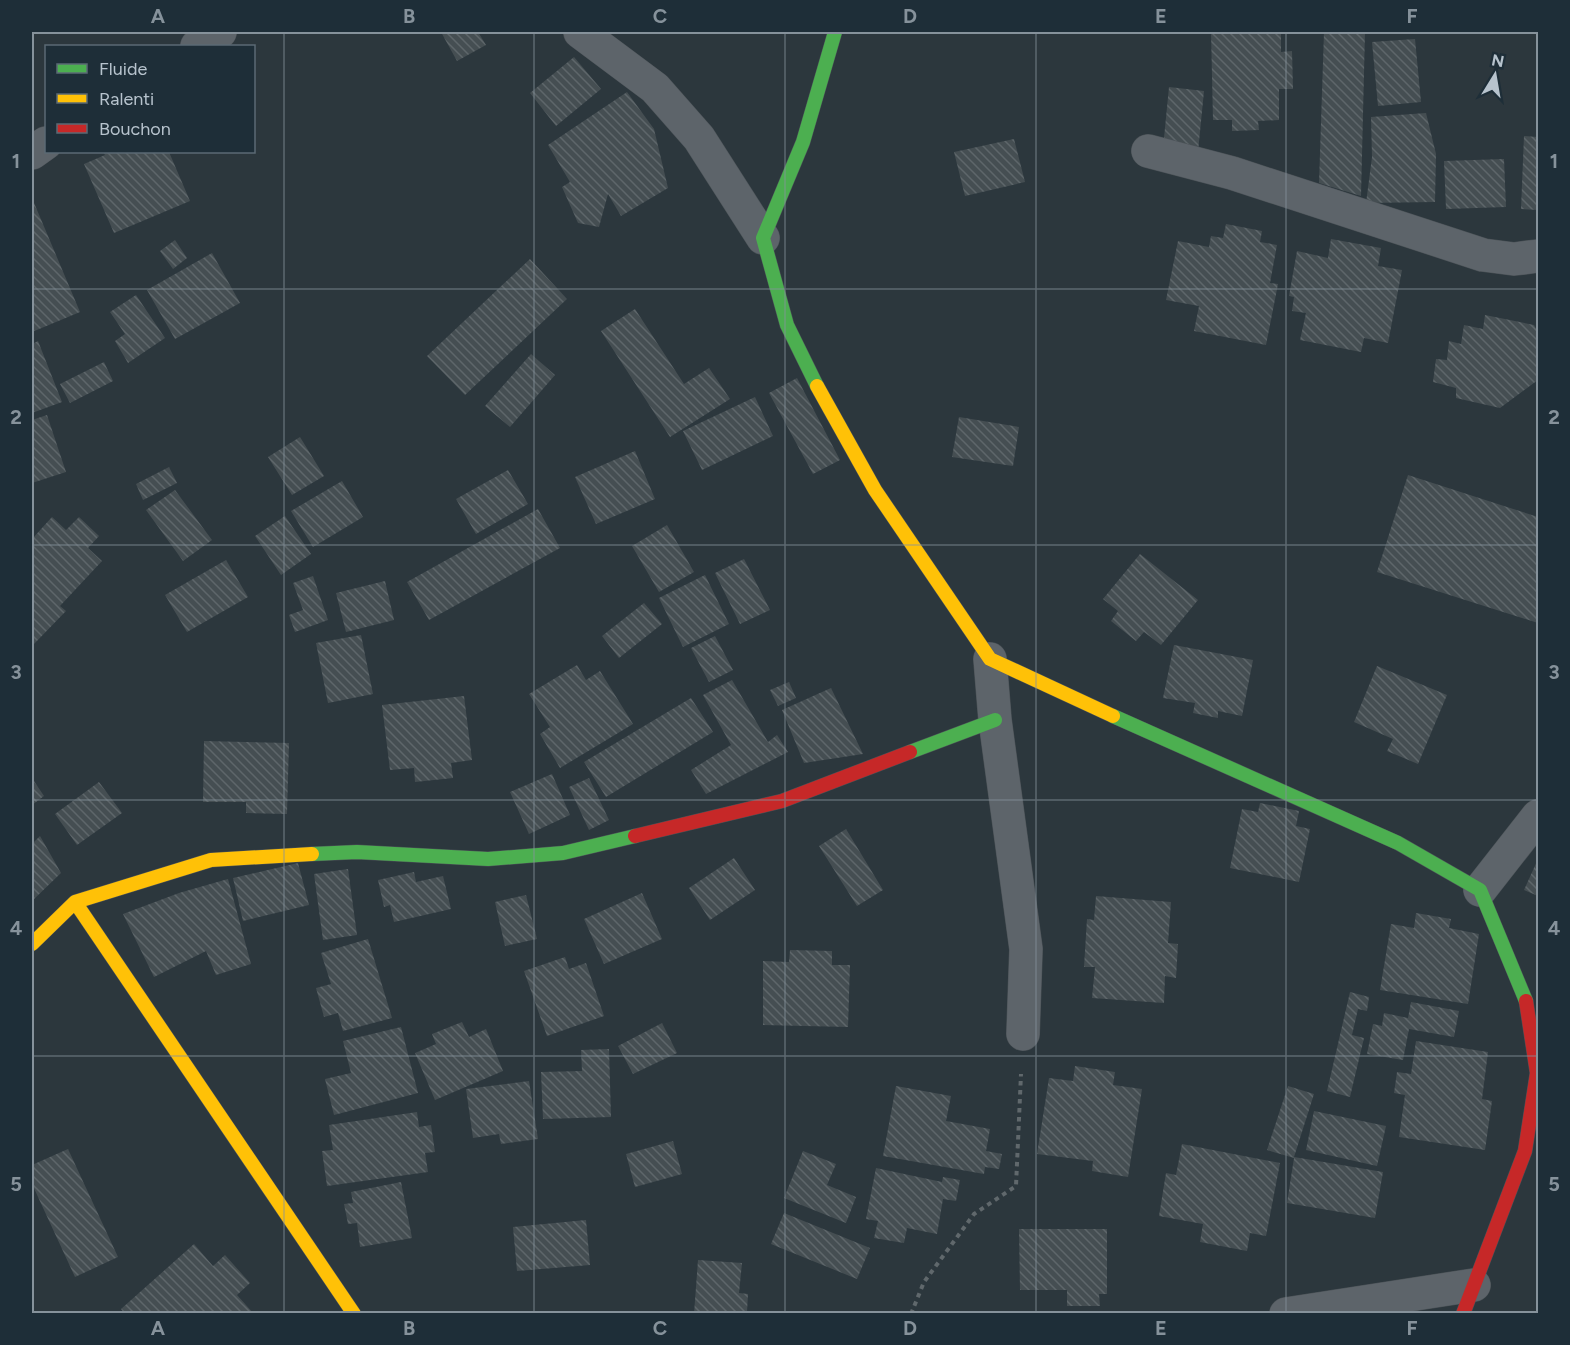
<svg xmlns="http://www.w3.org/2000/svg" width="1570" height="1345" viewBox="0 0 1570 1345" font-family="Figtree,sans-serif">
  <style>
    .building { fill: url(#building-back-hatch) }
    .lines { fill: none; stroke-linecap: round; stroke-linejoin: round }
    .street-casing { stroke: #4b5257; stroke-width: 34 }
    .fast-casing { stroke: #4b5257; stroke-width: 15 }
    .slow-casing { stroke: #4b5257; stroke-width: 15 }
    .jam-casing { stroke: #4b5257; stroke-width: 15 }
    .path { stroke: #60686c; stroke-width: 4; stroke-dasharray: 4.5 4.5; stroke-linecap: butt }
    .street { stroke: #5d646a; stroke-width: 33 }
    .fast { stroke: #4caf50; stroke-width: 14 }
    .slow { stroke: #ffc107; stroke-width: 14 }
    .jam { stroke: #c62828; stroke-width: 14 }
    .grid { fill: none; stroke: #86929b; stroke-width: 1.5; stroke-opacity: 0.55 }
    .neatline { fill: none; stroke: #86929b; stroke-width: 2 }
    .grid-label { font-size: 20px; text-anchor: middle; font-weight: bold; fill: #86929b }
  </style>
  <defs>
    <pattern id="building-back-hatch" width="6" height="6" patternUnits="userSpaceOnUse" patternTransform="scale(1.5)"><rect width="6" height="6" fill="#454e52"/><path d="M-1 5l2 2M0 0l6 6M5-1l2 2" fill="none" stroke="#5e666a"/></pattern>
  </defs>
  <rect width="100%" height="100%" fill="#2c373d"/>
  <path class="building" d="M 441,32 L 478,32 L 486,45 L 457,61 Z
    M 1211,32 L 1281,32 L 1281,52 L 1292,51 L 1293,89 L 1279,89 L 1279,120 L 1258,121 L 1259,130 L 1232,131 L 1232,120 L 1213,120 Z
    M 1324,32 L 1365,32 L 1361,196 L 1319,183 Z
    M 1415,39 L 1421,102 L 1378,106 L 1372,42 Z
    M 574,57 L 601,89 L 556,126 L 530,93 Z
    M 1169,87 L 1204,91 L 1198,152 L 1163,148 Z
    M 627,92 L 654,129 L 668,188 L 621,216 L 608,194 L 599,227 L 578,223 L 562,187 L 570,182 L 548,145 Z
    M 1426,113 L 1436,154 L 1435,202 L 1366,203 L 1372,157 L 1371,117 Z
    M 1524,136 L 1538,137 L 1538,210 L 1521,209 Z
    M 1014,139 L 1025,182 L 965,196 L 954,152 Z
    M 103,152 L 169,152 L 190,201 L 114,233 L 84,164 L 105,155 Z
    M 1504,159 L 1506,207 L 1446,209 L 1444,161 Z
    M 32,198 L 80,312 L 32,332 Z
    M 1226,224 L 1262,231 L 1260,242 L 1277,245 L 1270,283 L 1278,284 L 1266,345 L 1194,331 L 1199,306 L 1166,300 L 1178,241 L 1209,247 L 1211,236 L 1223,238 Z
    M 1331,239 L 1381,248 L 1378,266 L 1402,270 L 1388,343 L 1364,338 L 1361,352 L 1300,340 L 1306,313 L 1292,311 L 1294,297 L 1289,296 L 1297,251 L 1328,258 Z
    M 175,240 L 187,258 L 173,269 L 160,251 Z
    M 212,253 L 240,303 L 175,339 L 147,290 Z
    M 530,259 L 567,299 L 465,395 L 427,356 Z
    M 136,295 L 165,338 L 128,363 L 115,341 L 125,334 L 110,312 Z
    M 635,309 L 684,384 L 709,368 L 730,399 L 670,437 L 601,331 Z
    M 1485,315 L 1534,325 L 1538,332 L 1538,380 L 1500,408 L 1456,398 L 1456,388 L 1433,382 L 1436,359 L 1447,360 L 1449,341 L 1461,344 L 1464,325 L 1483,329 Z
    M 38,341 L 62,402 L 32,413 L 32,344 Z
    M 531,354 L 555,375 L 510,427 L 485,406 Z
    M 104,362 L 113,381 L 70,403 L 60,384 Z
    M 797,378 L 840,460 L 813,474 L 769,393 Z
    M 755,397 L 773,436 L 702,470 L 683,431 Z
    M 47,415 L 66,472 L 32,483 L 32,420 Z
    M 959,417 L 1019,427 L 1013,466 L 952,457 Z
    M 300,437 L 324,476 L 292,495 L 268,457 Z
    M 635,451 L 655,499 L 596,524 L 575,477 Z
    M 169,467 L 177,483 L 143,500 L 136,484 Z
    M 508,470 L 528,504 L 476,534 L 456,499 Z
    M 1408,475 L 1538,517 L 1538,623 L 1377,572 Z
    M 342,481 L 363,517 L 313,547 L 291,511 Z
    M 175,490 L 212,540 L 183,561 L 146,510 Z
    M 538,509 L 560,548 L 429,620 L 407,582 Z
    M 285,516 L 311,554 L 281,575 L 255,536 Z
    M 52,517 L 66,530 L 79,517 L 99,536 L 88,548 L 102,561 L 60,606 L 66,611 L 34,644 L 32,641 L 32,539 Z
    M 667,525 L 694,572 L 659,592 L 632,546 Z
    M 1140,554 L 1198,600 L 1161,645 L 1144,632 L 1136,641 L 1111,621 L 1118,611 L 1103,599 Z
    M 744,559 L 770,610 L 740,624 L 715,573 Z
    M 226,560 L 248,597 L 187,632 L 165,595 Z
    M 705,575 L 729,624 L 683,647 L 659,598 Z
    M 313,576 L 328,620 L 295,632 L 289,615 L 303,610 L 293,583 Z
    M 385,581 L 394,620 L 346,632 L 336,593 Z
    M 644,603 L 662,624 L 619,658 L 602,636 Z
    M 361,635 L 373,694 L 328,703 L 316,643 Z
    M 715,636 L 733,670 L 709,682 L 691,648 Z
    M 1174,645 L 1253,660 L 1242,716 L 1218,711 L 1218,718 L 1193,713 L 1195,703 L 1163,698 Z
    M 577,665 L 586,680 L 600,671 L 633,724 L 560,768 L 540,734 L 550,727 L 529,694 Z
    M 1377,666 L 1447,695 L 1418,764 L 1387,751 L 1393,739 L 1354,722 Z
    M 732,680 L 768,742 L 777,735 L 788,752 L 706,794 L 691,770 L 731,745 L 703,695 Z
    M 789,682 L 796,698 L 778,706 L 770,690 Z
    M 831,688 L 863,754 L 804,763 L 782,710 Z
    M 464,696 L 472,760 L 451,763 L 453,778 L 415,782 L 414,768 L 390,770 L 382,705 Z
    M 691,698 L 713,732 L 606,797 L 584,762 Z
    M 204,741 L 289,743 L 287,814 L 246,813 L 246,802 L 203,802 Z
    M 552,774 L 570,815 L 529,834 L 510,792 Z
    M 32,778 L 44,796 L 32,805 Z
    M 589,778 L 609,820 L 589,830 L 569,787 Z
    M 99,782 L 122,813 L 77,845 L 55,814 Z
    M 1260,803 L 1299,811 L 1296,826 L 1310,829 L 1299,882 L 1230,868 L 1242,809 L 1258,812 Z
    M 846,829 L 883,890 L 857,906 L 819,846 Z
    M 40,836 L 61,873 L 32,901 L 32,844 Z
    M 734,858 L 755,890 L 710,920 L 689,888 Z
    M 1538,859 L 1538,896 L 1524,890 Z
    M 298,863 L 309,905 L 243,921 L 233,878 Z
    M 348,869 L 357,935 L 323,940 L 314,874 Z
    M 414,872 L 416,882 L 443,876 L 451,909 L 394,922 L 390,905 L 384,907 L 378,880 Z
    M 228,879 L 251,964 L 216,975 L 206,951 L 154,977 L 123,914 L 179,893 Z
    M 642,893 L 662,939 L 604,964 L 584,919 Z
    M 526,895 L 537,939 L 505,946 L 495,902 Z
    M 1096,896 L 1171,902 L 1168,943 L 1178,944 L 1176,978 L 1165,976 L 1164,1003 L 1092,998 L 1095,967 L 1084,967 L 1087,919 L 1094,920 Z
    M 1416,913 L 1451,919 L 1449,928 L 1479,934 L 1468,1004 L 1380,990 L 1391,924 L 1414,928 Z
    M 368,939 L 392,1018 L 343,1031 L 338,1013 L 324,1017 L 316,988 L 331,984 L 321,953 Z
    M 790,950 L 832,951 L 832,965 L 850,965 L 848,1027 L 763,1025 L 763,961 L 789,962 Z
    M 565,957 L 569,969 L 586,963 L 604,1016 L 547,1036 L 524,971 Z
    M 1350,992 L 1369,997 L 1367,1011 L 1358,1009 L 1352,1035 L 1364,1038 L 1350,1097 L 1327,1091 Z
    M 1411,1002 L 1459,1011 L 1454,1037 L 1409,1029 L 1403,1060 L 1367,1054 L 1373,1024 L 1382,1026 L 1384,1013 L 1408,1018 Z
    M 462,1022 L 469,1037 L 486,1029 L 503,1071 L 435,1100 L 415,1053 L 436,1044 L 432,1034 Z
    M 662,1023 L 677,1053 L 633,1074 L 618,1046 Z
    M 401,1027 L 418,1093 L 334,1115 L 325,1079 L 351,1073 L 343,1041 Z
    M 1416,1041 L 1488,1052 L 1482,1099 L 1492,1101 L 1485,1150 L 1399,1137 L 1405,1095 L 1394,1093 L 1397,1072 L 1411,1074 Z
    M 609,1049 L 611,1117 L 543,1119 L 541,1072 L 582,1071 L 581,1050 Z
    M 1075,1066 L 1115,1072 L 1113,1085 L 1142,1089 L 1128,1177 L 1092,1171 L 1093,1161 L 1037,1154 L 1049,1078 L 1073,1081 Z
    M 529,1081 L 538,1139 L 501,1144 L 499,1134 L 473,1138 L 466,1089 Z
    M 896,1086 L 951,1096 L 946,1121 L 990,1129 L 986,1151 L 1002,1154 L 999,1169 L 985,1167 L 984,1174 L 883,1156 Z
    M 1288,1086 L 1314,1094 L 1294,1157 L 1383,1172 L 1375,1218 L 1287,1203 L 1294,1158 L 1267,1150 Z
    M 1314,1111 L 1386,1126 L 1377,1166 L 1306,1150 Z
    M 417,1112 L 419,1127 L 431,1125 L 435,1152 L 425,1153 L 428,1172 L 327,1186 L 322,1151 L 333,1150 L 329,1125 Z
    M 673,1141 L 682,1174 L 635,1187 L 626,1154 Z
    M 1182,1144 L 1280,1163 L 1266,1236 L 1250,1233 L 1247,1251 L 1200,1242 L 1203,1224 L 1159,1216 L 1166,1173 L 1176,1175 Z
    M 68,1149 L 118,1257 L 75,1277 L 32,1184 L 32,1165 Z
    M 803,1151 L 836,1164 L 827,1185 L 856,1197 L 846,1223 L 784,1198 Z
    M 876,1168 L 942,1182 L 943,1177 L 960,1180 L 956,1201 L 943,1199 L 937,1234 L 907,1228 L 904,1243 L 874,1238 L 878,1221 L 866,1219 Z
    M 401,1182 L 412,1238 L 360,1247 L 357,1223 L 348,1224 L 344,1204 L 353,1203 L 351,1192 Z
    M 784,1213 L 870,1248 L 857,1279 L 771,1244 Z
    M 586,1220 L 590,1265 L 517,1271 L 513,1227 Z
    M 1019,1229 L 1107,1229 L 1107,1294 L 1099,1294 L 1100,1306 L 1067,1306 L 1067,1290 L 1020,1290 Z
    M 194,1244 L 213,1266 L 225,1255 L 250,1283 L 237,1295 L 254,1314 L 125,1314 L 121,1309 Z
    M 698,1260 L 742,1263 L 739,1293 L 748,1294 L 747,1312 L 694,1314 Z"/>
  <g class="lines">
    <g class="street-casing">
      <path id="street" d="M 580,32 L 655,88 L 699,138 L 763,238
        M 197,46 L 220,32
        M 1148,151 L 1232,173 L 1483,255 L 1514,259 L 1538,256
        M 32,153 L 46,143
        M 990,659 L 995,720 L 1026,949 L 1023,1034
        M 1480,890 L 1538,816
        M 1286,1314 L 1474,1285"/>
    </g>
    <g class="fast-casing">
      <path id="fast" d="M 817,386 L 787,325 L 763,238 L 803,142 L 835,32
        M 1113,716 L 1398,843 L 1480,890 L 1526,1001
        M 910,752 L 995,720
        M 312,854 L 357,852 L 488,859 L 563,853 L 635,836"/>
    </g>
    <g class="slow-casing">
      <path id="slow" d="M 817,386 L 875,490 L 990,659 L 1113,716
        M 75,902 L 354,1314
        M 32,944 L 75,902 L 211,860 L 312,854"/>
    </g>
    <g class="jam-casing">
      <path id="jam" d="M 635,836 L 782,801 L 910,752
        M 1463,1314 L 1525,1151 L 1537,1073 L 1526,1001"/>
    </g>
    <path class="path" d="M 911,1314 L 924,1282 L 974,1214 L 1016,1186 L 1021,1074"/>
    <use href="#street" class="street"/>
    <use href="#fast" class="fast"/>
    <use href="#slow" class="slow"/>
    <use href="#jam" class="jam"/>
  </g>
  <path class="grid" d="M 284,32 L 284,1314M 534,32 L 534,1314M 785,32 L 785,1314M 1036,32 L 1036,1314M 1286,32 L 1286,1314M 32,289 L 1538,289M 32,545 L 1538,545M 32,800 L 1538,800M 32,1056 L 1538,1056"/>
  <rect width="1570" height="1345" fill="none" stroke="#1e2e38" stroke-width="66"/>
  <rect x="45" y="45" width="210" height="108" fill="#1e2e38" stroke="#5b6a74" stroke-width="1.5"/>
  <rect x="57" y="64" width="30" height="9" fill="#4caf50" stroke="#5b6a74" stroke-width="1.5"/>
  <text x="99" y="75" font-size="18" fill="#b7c3cd">Fluide</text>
  <rect x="57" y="94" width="30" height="9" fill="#ffc107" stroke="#5b6a74" stroke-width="1.5"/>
  <text x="99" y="105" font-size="18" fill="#b7c3cd">Ralenti</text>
  <rect x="57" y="124" width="30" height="9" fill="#c62828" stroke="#5b6a74" stroke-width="1.5"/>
  <text x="99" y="135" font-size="18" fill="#b7c3cd">Bouchon</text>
  <g transform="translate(1495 75) rotate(11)" stroke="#1e2e38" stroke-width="4.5" paint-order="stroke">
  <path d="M0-4.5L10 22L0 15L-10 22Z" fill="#b7c3cd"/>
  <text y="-9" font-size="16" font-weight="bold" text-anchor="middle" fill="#b7c3cd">N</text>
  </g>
  <rect x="33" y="33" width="1504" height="1279" class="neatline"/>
  <g class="grid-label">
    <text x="158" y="23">A</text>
    <text x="409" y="23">B</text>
    <text x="660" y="23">C</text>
    <text x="910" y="23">D</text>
    <text x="1161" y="23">E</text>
    <text x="1412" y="23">F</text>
    <text x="16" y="168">1</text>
    <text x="1554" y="168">1</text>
    <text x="16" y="424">2</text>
    <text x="1554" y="424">2</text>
    <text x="16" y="679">3</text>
    <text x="1554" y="679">3</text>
    <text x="16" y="935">4</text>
    <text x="1554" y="935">4</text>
    <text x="16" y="1191">5</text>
    <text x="1554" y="1191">5</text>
    <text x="158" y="1335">A</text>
    <text x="409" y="1335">B</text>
    <text x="660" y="1335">C</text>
    <text x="910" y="1335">D</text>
    <text x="1161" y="1335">E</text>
    <text x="1412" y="1335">F</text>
  </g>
</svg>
